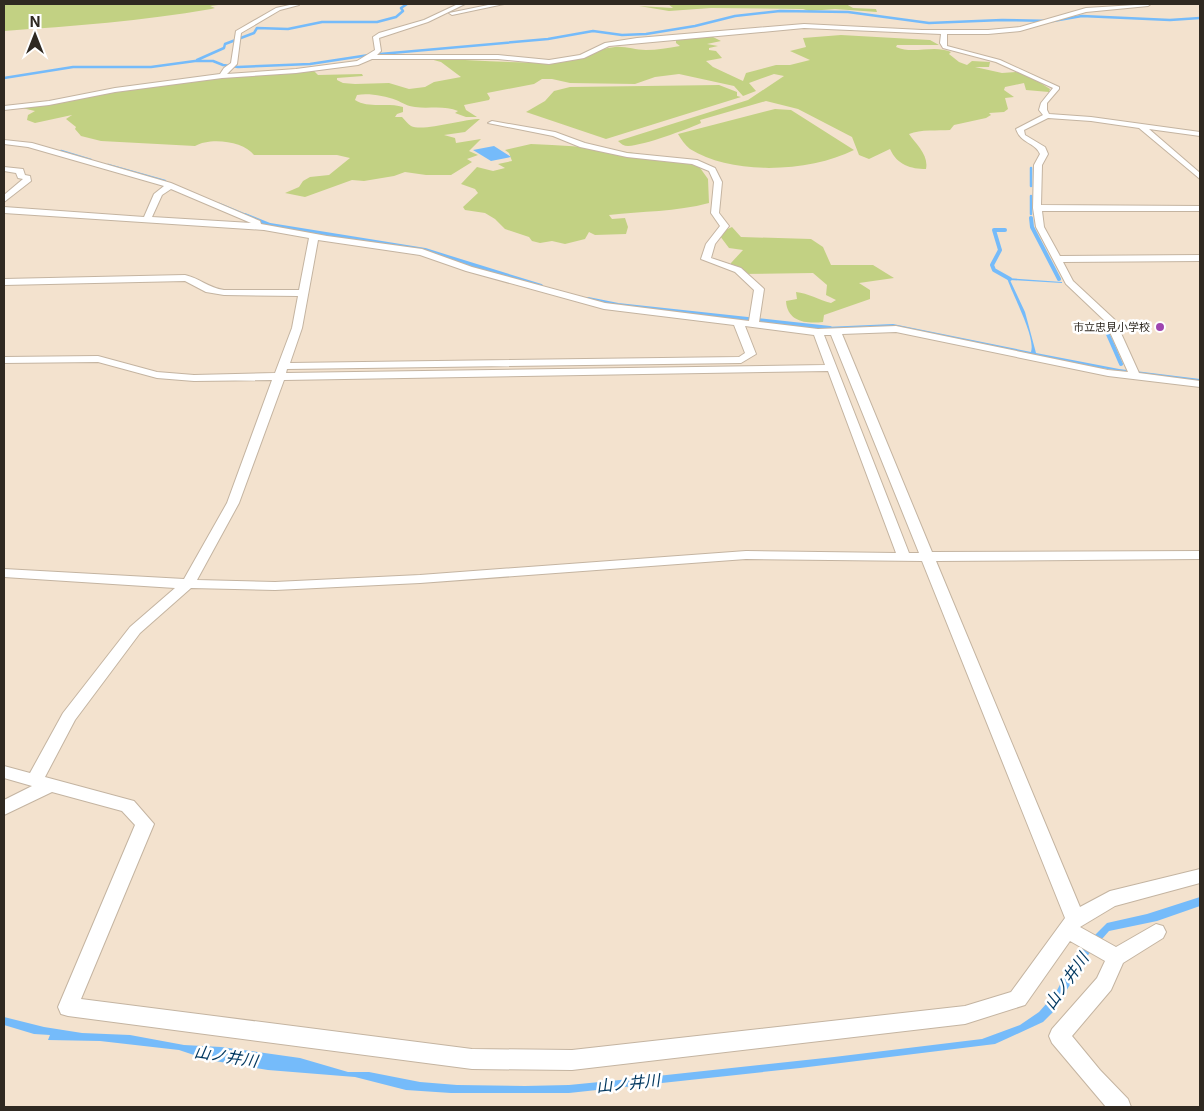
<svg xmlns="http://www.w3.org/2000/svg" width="1204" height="1111" viewBox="0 0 1204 1111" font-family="Inter,'Noto Sans JP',sans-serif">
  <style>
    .green { fill: #c2d183 }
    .water { fill: #75bbfa }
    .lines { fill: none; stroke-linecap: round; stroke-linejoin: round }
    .stream-far1 { stroke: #75bbfa; stroke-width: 2.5 }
    .stream { stroke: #75bbfa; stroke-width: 4 }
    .street-casing { stroke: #c4b4a1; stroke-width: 2 }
    .street { fill: #fff; fill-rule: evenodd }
    .poi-dot { fill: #9f45b0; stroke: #fff; stroke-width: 2 }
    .labels { text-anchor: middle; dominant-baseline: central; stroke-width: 5; stroke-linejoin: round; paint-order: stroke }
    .far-poi-label { font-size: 11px; fill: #2f2921; stroke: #fff; text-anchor: end }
    .near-water-label { font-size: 16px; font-style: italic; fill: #00375f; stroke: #fff }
  </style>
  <rect width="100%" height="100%" fill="#f3e2ce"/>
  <path class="green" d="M 12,4 L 226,4 L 210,6 L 215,8 L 211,9 C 142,21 73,26 4,31 L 4,5 Z
    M 668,4 L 846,4 L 853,8 L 876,9 L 877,12 L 835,9 L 809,11 L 803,9 L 711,8 L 669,11 L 639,6 L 673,8 Z
    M 841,35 L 930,40 L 939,45 L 897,45 L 896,47 C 914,55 933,44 951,52 L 949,54 L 959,62 L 967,65 L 972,61 L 990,62 L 989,67 L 975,67 L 1002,73 L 1016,72 L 1028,75 L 1050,89 L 1049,92 L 1026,90 L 1024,83 L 1005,87 L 1004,90 L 1014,97 L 1005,98 L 1008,109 L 1004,112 L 989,113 L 991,115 L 986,118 L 954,125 L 950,130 C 937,131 921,129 909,134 C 916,144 929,155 926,169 C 911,169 897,165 890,149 L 869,159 L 859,155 L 852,137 L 798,109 L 766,101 L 700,120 L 701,123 C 685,130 645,145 628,146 C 624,146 621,144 618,141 L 748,100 L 784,76 L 774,74 L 749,83 L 756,91 L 743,96 L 734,86 L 679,74 L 655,77 L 635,84 L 570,83 L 552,79 L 542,79 L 534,84 L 487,93 L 490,98 L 489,100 L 464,105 L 466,110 L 477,117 L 466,117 L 455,113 L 458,111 C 445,105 429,109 415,107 C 407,106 403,103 396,100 C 385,96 369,93 357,95 L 355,100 C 369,109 387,102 403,107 L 403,112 L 397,114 L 395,117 L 402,117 C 405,120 408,124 411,126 C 423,132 463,119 480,119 L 465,132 L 444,135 L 455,138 L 456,143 L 481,139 L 469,151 L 478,155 L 467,159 L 472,162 L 451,175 L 426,175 L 405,172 L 394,176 L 364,181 L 352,180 L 305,197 L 285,193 L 299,187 L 303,181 L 310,177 L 329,175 L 350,158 L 337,155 L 254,155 C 244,141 210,137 195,146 L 101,141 L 81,136 L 75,129 L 76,127 L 66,119 L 72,115 L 35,123 L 27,120 L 28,115 L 35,111 L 22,108 L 121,90 L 220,78 L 314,71 L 318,75 L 362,74 L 363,76 L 337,78 L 337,80 L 343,83 L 355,84 L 389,83 L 409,89 L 425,87 L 434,82 L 461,77 L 441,62 L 430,59 C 473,59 517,65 560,61 C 579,59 596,49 615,47 C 625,46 635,50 646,50 C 657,50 668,48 680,46 L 676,43 L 676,39 L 711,36 L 721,41 L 707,44 L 718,46 L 709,48 L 709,50 L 716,51 L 722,58 L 706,61 L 713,67 L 743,81 L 746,73 L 776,65 L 790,65 L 810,60 L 790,51 L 806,47 L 803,38 Z
    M 719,85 L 737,92 L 737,96 L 741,97 L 606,139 L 526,112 L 545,101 L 554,91 L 570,87 Z
    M 775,109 L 791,110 L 854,150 C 810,172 733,176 690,149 C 685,145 681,139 678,134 Z
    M 531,144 C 587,146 643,152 698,165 L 708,179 L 709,203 C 676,212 642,211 609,215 L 612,219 L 625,218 L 628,227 L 626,234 L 595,235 L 589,232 L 585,239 L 565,244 L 552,241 L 540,243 L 532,241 L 529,237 L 505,229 L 495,219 L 485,213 L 465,210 L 463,207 L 478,193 L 475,189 L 461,184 L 477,167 L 493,171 L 505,168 L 498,164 L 512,161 L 509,153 L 505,150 Z
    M 732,227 L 741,237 L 811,239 L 823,247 L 831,265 L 873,265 L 894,278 L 859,283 L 870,290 L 870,299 L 824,315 L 823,322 C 807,324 787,322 786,301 L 797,299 L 796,292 C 808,293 819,300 831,303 L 836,300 L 826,295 L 827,285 L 813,273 L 738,274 L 731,269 L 731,263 L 743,250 L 729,248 L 720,236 L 721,232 Z"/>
  <path class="water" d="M 494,146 L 511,157 L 491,161 L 473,150 Z
    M 1007,278 L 1062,282 L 1062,283 L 1010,280 L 1025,312 L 1036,353 L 1119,369 L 1200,379 L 1200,382 L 1100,368 L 901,327 C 875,324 849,329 823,329 L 825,327 L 893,324 L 1031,352 C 1036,337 1012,294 1007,278 Z
    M 1200,897 L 1200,906 L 1157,921 L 1109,931 L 1088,955 L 1054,1011 L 1043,1022 L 995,1044 L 800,1068 L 569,1093 L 451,1093 L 406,1090 L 355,1077 L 268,1070 L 209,1060 L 179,1050 L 100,1041 L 48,1040 L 50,1035 L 34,1034 L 4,1025 L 4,1017 L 44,1027 L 82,1033 L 130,1035 L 184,1045 L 221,1047 L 300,1058 L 348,1072 L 369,1072 L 420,1082 L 457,1085 L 525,1086 L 569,1085 L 620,1080 L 834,1057 L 982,1039 L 1020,1025 L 1039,1012 L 1055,994 L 1072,962 L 1083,947 L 1107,923 L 1147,914 Z"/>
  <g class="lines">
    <path class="stream-far1" d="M 197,60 L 224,48 L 225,44 L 254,33 L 257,28 L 288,29 L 322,22 L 377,22 L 396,17 L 403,11 L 401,8 L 407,4
      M 4,78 L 73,67 L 151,67 L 195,61 L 213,61 L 223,65 L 238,67 L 310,64 L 369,55 L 548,39 L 593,31 L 622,35 L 646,34 L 695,26 L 735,16 L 780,11 L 848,12 L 929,23 L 1002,20 L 1053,21 L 1082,16 L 1170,20 L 1200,18
      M 61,151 L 91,160
      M 108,165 L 165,181
      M 1031,168 L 1031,186
      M 1031,196 L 1031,214
      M 219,204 L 248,216"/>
    <path class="stream" d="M 245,215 L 270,225 L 425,250 L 541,286
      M 1031,218 L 1032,227 L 1059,279
      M 1005,230 L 994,230 L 1000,250 L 992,265 L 994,270 L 1010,279
      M 588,299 L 618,305 L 830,328
      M 1103,323 L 1121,364"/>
    <g class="street-casing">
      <path id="street" d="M 294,4 L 299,5 L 280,10 L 241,33 L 237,64 L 227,74 L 296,69 L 357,61 L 375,50 L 373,37 L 379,33 L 424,20 L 458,4 L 465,4 L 428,22 L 379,38 L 381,51 L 377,55 L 498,55 L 549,60 L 580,55 L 605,43 L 637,38 L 804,24 L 922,30 L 988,30 L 1020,27 L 1086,8 L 1151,4 L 1148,6 L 1086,12 L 1020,31 L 988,34 L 947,34 L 947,46 L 1000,60 L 1059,87 L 1059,89 L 1047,103 L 1047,110 L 1049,114 L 1091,117 L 1200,132 L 1200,136 L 1149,129 L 1200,173 L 1200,179 L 1139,128 L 1091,121 L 1048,118 L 1024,130 L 1025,135 L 1045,147 L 1048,154 L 1042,165 L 1041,205 L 1200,206 L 1200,211 L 1042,211 L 1044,227 L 1060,256 L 1200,255 L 1200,261 L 1063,262 L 1073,281 L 1115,320 L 1139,373 L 1200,381 L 1200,387 L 1108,376 L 896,332 L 842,334 L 932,552 L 1200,551 L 1200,559 L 936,561 L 1080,907 L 1110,891 L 1200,869 L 1200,883 L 1115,906 L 1080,927 L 1116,947 L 1156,924 L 1163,926 L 1166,932 L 1163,938 L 1123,963 L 1111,990 L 1072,1036 L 1100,1070 L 1128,1099 L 1131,1107 L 1106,1107 L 1052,1043 L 1049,1036 L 1052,1029 L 1097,978 L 1105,961 L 1070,941 L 1025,1005 L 965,1024 L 572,1070 L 472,1069 L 68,1016 L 61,1014 L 58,1007 L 135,825 L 122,811 L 52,792 L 4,815 L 4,800 L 32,786 L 4,778 L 4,766 L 30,773 L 63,713 L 130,627 L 175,588 L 4,577 L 4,569 L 184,579 L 227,503 L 272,380 L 194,381 L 157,378 L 98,362 L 4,363 L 4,357 L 98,356 L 157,372 L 194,375 L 275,373 L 292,328 L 298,296 L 224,295 L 206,292 L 185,281 L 4,285 L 4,279 L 185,275 C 199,278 209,288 224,290 L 299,290 L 309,238 L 264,230 L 4,213 L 4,207 L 144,217 L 154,194 L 164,186 L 28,147 L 4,144 L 4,140 L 32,143 L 171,183 L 260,221 L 261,224 L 327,236 L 422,249 L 472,267 L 605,303 L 749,321 L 754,290 L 735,272 L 701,259 L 706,244 L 720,226 L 711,213 L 714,182 L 709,171 L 692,164 L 627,157 L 580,147 L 553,136 L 488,123 L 492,121 L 555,132 L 585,143 L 627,153 L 697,160 L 715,168 L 722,182 L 719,213 L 729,226 L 715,244 L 711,258 L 741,268 L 762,287 L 764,289 L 759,322 L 818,329 L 896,326 L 1108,370 L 1128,372 L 1105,321 L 1066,284 L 1036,227 L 1033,208 L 1034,165 L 1040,154 C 1035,142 1021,144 1016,129 L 1043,115 L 1039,110 L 1041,103 L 1053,88 L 996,62 L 943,48 L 940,43 L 941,34 L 804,28 L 609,46 L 584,58 L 549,64 L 498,59 L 372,59 L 358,65 L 296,73 L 222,78 L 115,92 L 49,105 L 4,110 L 4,106 L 49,101 L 115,88 L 220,74 L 224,68 L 231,63 L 236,31 L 276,8 ZM 171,189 L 251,223 L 152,217 L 162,195 ZM 318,240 L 420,255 L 466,271 L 604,309 L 734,325 L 745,353 L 739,357 L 290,363 L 302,328 ZM 745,326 L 814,335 L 825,365 L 286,373 L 287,369 L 741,363 L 756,354 ZM 824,335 L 831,335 L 919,553 L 909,553 ZM 828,371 L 896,553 L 746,551 L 420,575 L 275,582 L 197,580 L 239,503 L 284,380 ZM 746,559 L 922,561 L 1065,918 L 1011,992 L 965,1006 L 572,1050 L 472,1049 L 81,999 L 154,824 L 134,801 L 45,777 L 75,720 L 140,633 L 191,588 L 275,590 L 420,583 Z
        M 493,4 L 504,4 L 452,15 L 449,13 Z
        M 4,167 L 23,169 L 25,175 L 30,176 L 31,181 L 4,202 L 4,195 L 23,179 L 18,178 L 16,173 L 4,171 Z"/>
    </g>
    <use href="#street" class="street"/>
  </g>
  <circle class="poi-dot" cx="1160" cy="327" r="5"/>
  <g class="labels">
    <g class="far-poi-label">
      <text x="1150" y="327">市立忠見小学校</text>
    </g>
    <g class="near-water-label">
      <text transform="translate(1066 981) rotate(-55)">山ノ井川</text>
      <text transform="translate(226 1056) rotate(9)">山ノ井川</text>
      <text transform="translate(628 1083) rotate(-6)">山ノ井川</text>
    </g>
  </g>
  <rect width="1204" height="1111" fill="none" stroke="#2f2921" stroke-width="10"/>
  <g transform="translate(35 35)" stroke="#ffffff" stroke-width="4" paint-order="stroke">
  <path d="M0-4L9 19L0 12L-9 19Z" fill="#2f2921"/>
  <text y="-8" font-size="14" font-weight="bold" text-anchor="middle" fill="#2f2921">N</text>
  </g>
</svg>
